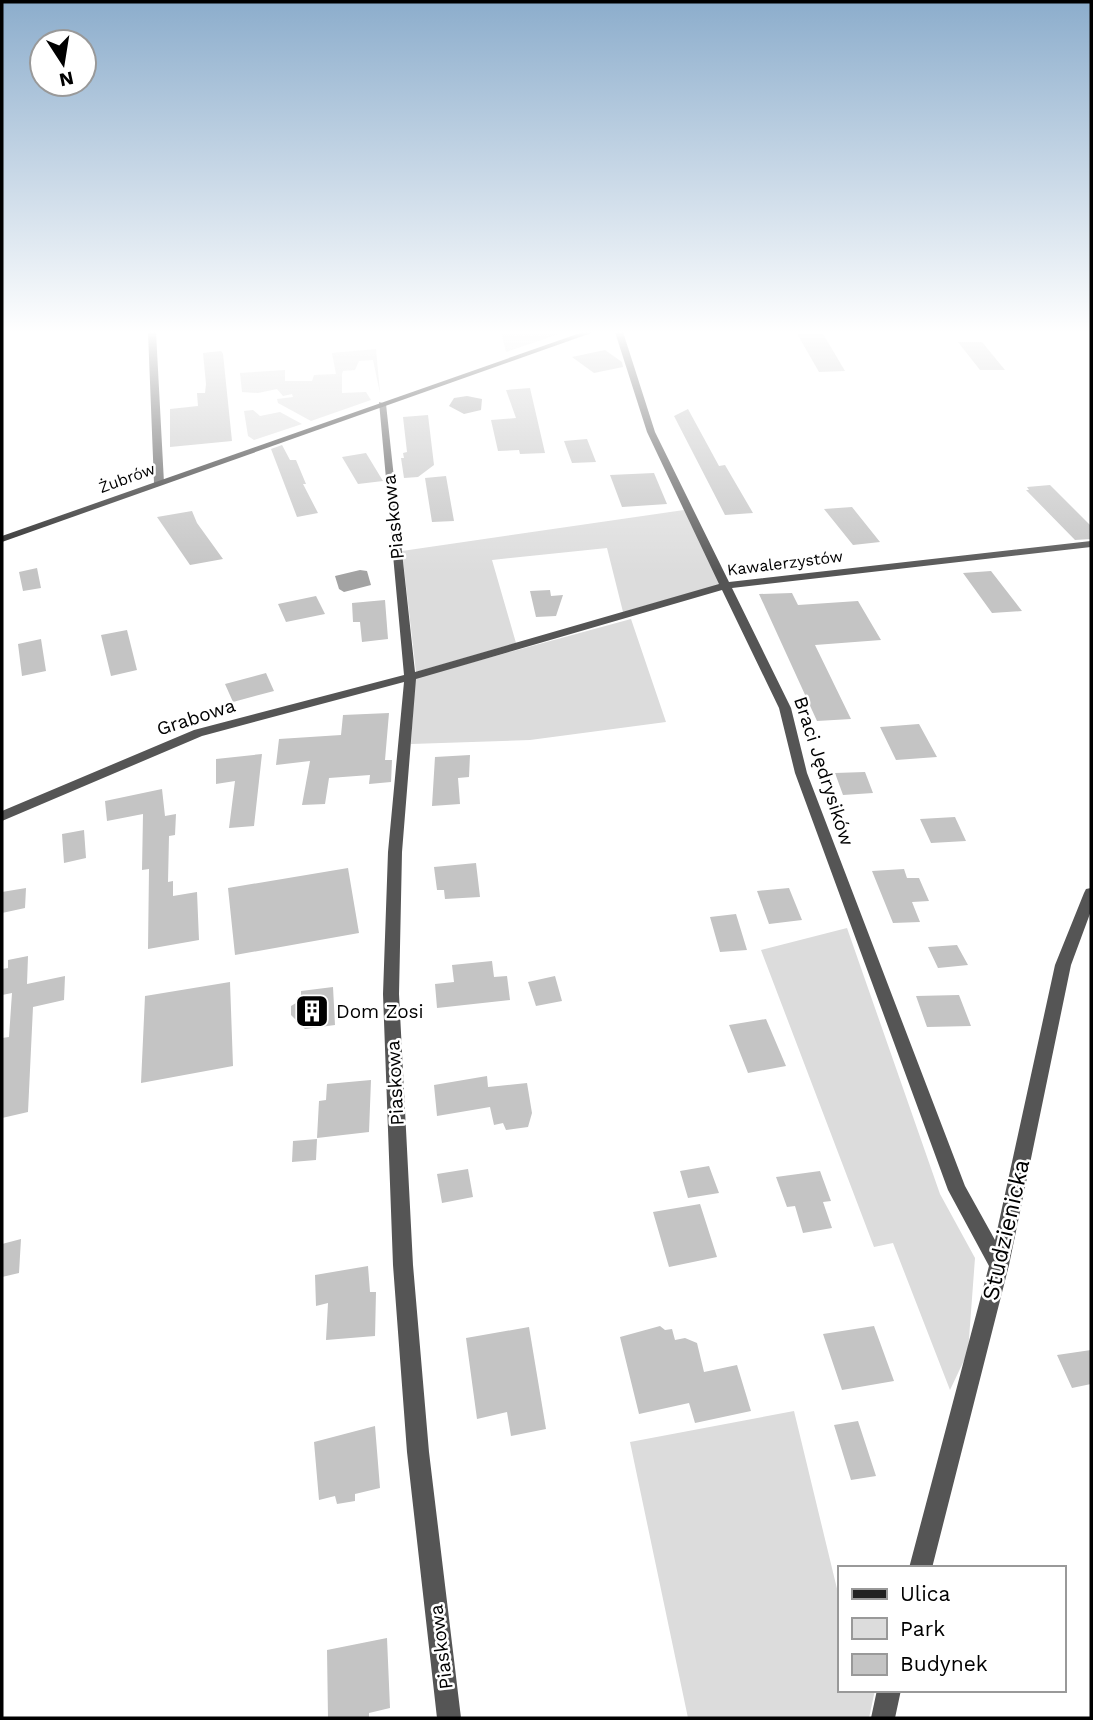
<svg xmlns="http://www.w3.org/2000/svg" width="1093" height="1720" viewBox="0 0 1093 1720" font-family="'Work Sans',sans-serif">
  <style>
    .green { fill: #dcdcdc }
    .water { fill: #a3a3a3 }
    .building { fill: #c4c4c4 }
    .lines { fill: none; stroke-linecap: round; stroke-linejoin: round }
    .street { fill: #555; fill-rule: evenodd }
    .secondary { fill: #222; fill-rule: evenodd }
    .labels { text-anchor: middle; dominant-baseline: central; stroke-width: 5; stroke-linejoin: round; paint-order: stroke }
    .far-street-label { font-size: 16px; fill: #000; stroke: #fff }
    .street-label { font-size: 19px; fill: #000; stroke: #fff }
    .poi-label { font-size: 19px; fill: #000; stroke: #fff; text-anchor: start }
    .near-street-label { font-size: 23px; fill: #000; stroke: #fff }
  </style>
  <rect width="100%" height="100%" fill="#fff"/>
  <path class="green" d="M 501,332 L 562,332 L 562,333 L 506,352 Z
    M 376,349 L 380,393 L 373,360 L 359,361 L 355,370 L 343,371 L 342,374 L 342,393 L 366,392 L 371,400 L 311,421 L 278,403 L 277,399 L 293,397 L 292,394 L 283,396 L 277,389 L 258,393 L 242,392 L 240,373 L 285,370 L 285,381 L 312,381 L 314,375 L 336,374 L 332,353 Z
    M 253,410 L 260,416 L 280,412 L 302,424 L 254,440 L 248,436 L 244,411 Z
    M 684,510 L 722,584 L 623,612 L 607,548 L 492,560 L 516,643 L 416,672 L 402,551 Z
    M 631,619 L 666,722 L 530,740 L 411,744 L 415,678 Z
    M 847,928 L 940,1194 L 975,1258 L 968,1352 L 950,1390 L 893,1243 L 874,1247 L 761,950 Z
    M 794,1411 L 839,1597 L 839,1690 L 875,1690 L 869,1718 L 688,1718 L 630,1442 Z"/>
  <path class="water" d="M 467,396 L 482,399 L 481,410 L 464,414 L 449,406 L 454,398 Z
    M 360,570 L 367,571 L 371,585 L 344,592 L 339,589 L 335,576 Z"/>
  <path class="building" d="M 796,332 L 822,332 L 845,371 L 819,372 Z
    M 958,342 L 982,342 L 1005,370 L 980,370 Z
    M 605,350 L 622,362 L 623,367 L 594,373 L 572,357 Z
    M 221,351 L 223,354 L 232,441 L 170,447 L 170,409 L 198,406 L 197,393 L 205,393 L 206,384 L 203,353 Z
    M 530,388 L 545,453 L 520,454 L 519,450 L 498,451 L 491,420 L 516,418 L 506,390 Z
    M 688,409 L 719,466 L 725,465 L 753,513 L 725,515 L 674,416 Z
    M 428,415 L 434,465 L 418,477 L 404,478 L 401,458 L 404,458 L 403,453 L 407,452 L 403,417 Z
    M 587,439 L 596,462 L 572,463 L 564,441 Z
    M 282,445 L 290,460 L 296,460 L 306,484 L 303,484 L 318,513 L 297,517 L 271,449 Z
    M 366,453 L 383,481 L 358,484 L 342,457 Z
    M 654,473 L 667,504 L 622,507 L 610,475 Z
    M 446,476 L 454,521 L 432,522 L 425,478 Z
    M 1050,485 L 1091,526 L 1091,539 L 1075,540 L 1026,490 L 1029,490 L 1027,487 Z
    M 852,507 L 880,542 L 853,545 L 824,509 Z
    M 192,511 L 197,523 L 223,559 L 190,565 L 157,517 Z
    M 37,568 L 41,588 L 23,591 L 19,572 Z
    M 991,571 L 1022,611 L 992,613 L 963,573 Z
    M 550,590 L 551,596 L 563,595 L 556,616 L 536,617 L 530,591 Z
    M 792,593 L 798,605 L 858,601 L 881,640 L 815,645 L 851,719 L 817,721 L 759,594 Z
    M 316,596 L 325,614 L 286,622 L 278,604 Z
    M 385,600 L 388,639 L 362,642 L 360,622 L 353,622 L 352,603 Z
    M 127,630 L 137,670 L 111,676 L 101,635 Z
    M 41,639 L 46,671 L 22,676 L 18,644 Z
    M 266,673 L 274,691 L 233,702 L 225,684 Z
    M 389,713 L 385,760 L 392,760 L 391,782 L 369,784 L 370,775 L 329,778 L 325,804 L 302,805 L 310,761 L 276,765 L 279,739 L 341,735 L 343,715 Z
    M 919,724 L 937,757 L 896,760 L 880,727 Z
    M 262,754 L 254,826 L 229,828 L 235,781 L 216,784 L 216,759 Z
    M 470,755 L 469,777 L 458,778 L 460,804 L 432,806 L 435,757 Z
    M 865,772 L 873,793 L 843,795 L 835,773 Z
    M 162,789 L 165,816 L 176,814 L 175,835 L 169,836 L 168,882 L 173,881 L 173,896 L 197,892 L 199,940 L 148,949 L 149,869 L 142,870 L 143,814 L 107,821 L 105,801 Z
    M 955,817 L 966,841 L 931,843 L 920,819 Z
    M 84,830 L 86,858 L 64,863 L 62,834 Z
    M 476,863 L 480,897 L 445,899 L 444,890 L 437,890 L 434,867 Z
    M 348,868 L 359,933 L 235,955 L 228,888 Z
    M 904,869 L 907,878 L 919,878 L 929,901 L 912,902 L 920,922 L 893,923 L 872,871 Z
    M 26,888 L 25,908 L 2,913 L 2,892 Z
    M 789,888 L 802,920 L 769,924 L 757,891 Z
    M 736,914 L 747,950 L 720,952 L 710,917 Z
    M 957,945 L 968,965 L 938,968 L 928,947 Z
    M 28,956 L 27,984 L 65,976 L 64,1000 L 33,1007 L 28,1112 L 2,1118 L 2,1038 L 9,1037 L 12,993 L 2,995 L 2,969 L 8,968 L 8,960 Z
    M 492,961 L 494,977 L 507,976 L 510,1000 L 437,1008 L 435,984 L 454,982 L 452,965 Z
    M 555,976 L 562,1001 L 536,1006 L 528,982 Z
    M 230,982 L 233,1066 L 141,1083 L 145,996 Z
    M 333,987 L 335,1025 L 305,1029 L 291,1015 L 291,1006 L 301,1000 L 301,991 Z
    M 959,995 L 971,1026 L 927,1027 L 916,996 Z
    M 766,1019 L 786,1066 L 748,1073 L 729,1025 Z
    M 487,1076 L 488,1087 L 527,1083 L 532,1113 L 528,1127 L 506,1130 L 503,1123 L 494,1125 L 490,1107 L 437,1116 L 434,1085 Z
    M 371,1080 L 369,1132 L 317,1138 L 319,1101 L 326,1100 L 327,1084 Z
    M 317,1139 L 316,1160 L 292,1162 L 293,1141 Z
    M 709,1166 L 719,1193 L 688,1198 L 680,1171 Z
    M 468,1169 L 473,1197 L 442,1203 L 437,1174 Z
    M 820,1171 L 831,1201 L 823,1202 L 832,1228 L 803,1233 L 795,1206 L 787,1207 L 776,1177 Z
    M 700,1204 L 717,1257 L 669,1267 L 653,1212 Z
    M 21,1239 L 19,1273 L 2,1277 L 2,1244 Z
    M 368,1266 L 370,1292 L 376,1292 L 375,1336 L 326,1340 L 328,1303 L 316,1306 L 315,1275 Z
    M 660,1326 L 665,1330 L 672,1329 L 675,1340 L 685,1338 L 697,1343 L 704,1372 L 737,1365 L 751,1411 L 695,1423 L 689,1403 L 639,1414 L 620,1337 Z
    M 874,1326 L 894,1381 L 842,1390 L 823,1334 Z
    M 529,1327 L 546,1429 L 511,1436 L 507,1412 L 477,1419 L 466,1338 Z
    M 1091,1350 L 1091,1384 L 1072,1388 L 1057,1355 Z
    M 858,1421 L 876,1476 L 851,1480 L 834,1425 Z
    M 375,1426 L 380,1488 L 355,1494 L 355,1501 L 337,1504 L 335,1496 L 319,1500 L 314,1442 Z
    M 387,1638 L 390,1708 L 369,1713 L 369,1718 L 328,1718 L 327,1650 Z"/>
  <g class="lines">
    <path class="street" d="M 148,332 L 156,332 L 164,483 L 159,486 L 154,483 Z
      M 615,332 L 623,332 L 655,432 L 729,582 L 1091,541 L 1091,547 L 732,588 L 791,708 L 807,773 L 965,1186 L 995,1240 L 1055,965 L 1084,893 L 1086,889 L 1091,888 L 1091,911 L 1071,965 L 1009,1265 L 932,1568 L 909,1568 L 989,1266 L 948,1190 L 795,773 L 779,708 L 722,590 L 416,679 L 402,852 L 399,994 L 413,1265 L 429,1452 L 461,1718 L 437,1718 L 407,1452 L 393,1265 L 383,994 L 388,852 L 404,682 L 202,736 L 2,821 L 2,811 L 194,730 L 404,675 L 379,402 L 386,404 L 415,672 L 719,584 L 647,432 Z
      M 877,1690 L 901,1690 L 895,1718 L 871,1718 Z"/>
    <path class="secondary" d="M 583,332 L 594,332 L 2,542 L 2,536 Z"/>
  </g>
  <linearGradient id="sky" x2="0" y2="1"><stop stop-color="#8cadcc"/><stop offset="0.58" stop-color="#fff"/><stop offset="1" stop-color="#fff" stop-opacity="0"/></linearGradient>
  <rect width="1093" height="573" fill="url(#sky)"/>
  <defs>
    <g id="building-square" transform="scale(1.75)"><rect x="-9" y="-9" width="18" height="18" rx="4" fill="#000" stroke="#fff"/><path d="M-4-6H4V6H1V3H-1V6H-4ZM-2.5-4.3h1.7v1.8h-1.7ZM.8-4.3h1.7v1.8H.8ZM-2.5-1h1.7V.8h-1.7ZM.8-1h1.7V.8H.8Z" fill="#fff"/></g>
  </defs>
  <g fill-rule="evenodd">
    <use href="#building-square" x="312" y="1011"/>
  </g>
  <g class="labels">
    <g class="far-street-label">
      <text transform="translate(127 478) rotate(-20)">Żubrów</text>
      <text transform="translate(785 563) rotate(-7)">Kawalerzystów</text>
    </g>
    <g class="street-label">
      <text transform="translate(393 517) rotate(-96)">Piaskowa</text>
      <text transform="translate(196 717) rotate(-18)">Grabowa</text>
      <text transform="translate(824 771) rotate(72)">Braci Jędrysików</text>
      <text transform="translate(395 1083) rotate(-93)">Piaskowa</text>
      <text transform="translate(441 1647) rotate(-97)">Piaskowa</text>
    </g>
    <g class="poi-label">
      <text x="336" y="1011">Dom Zosi</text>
    </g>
    <g class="near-street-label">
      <text transform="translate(1006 1230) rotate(-77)">Studzienicka</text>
    </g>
  </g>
  <rect width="1093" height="1720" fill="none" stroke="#000000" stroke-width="7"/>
  <rect x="838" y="1566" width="228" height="126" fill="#ffffff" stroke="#999999" stroke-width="2"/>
  <rect x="852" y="1589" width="35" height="10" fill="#222222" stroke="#999999" stroke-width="2"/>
  <text x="900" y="1601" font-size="21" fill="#000000">Ulica</text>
  <rect x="852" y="1618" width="35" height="21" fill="#dcdcdc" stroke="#999999" stroke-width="2"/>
  <text x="900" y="1636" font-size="21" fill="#000000">Park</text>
  <rect x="852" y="1654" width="35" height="21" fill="#c4c4c4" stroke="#999999" stroke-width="2"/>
  <text x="900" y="1671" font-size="21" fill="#000000">Budynek</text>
  <g transform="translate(63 63) rotate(168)"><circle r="33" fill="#ffffff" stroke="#999999" stroke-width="2"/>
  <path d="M0-5L12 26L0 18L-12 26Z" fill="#000000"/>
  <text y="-10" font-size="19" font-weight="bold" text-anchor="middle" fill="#000000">N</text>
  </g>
</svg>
